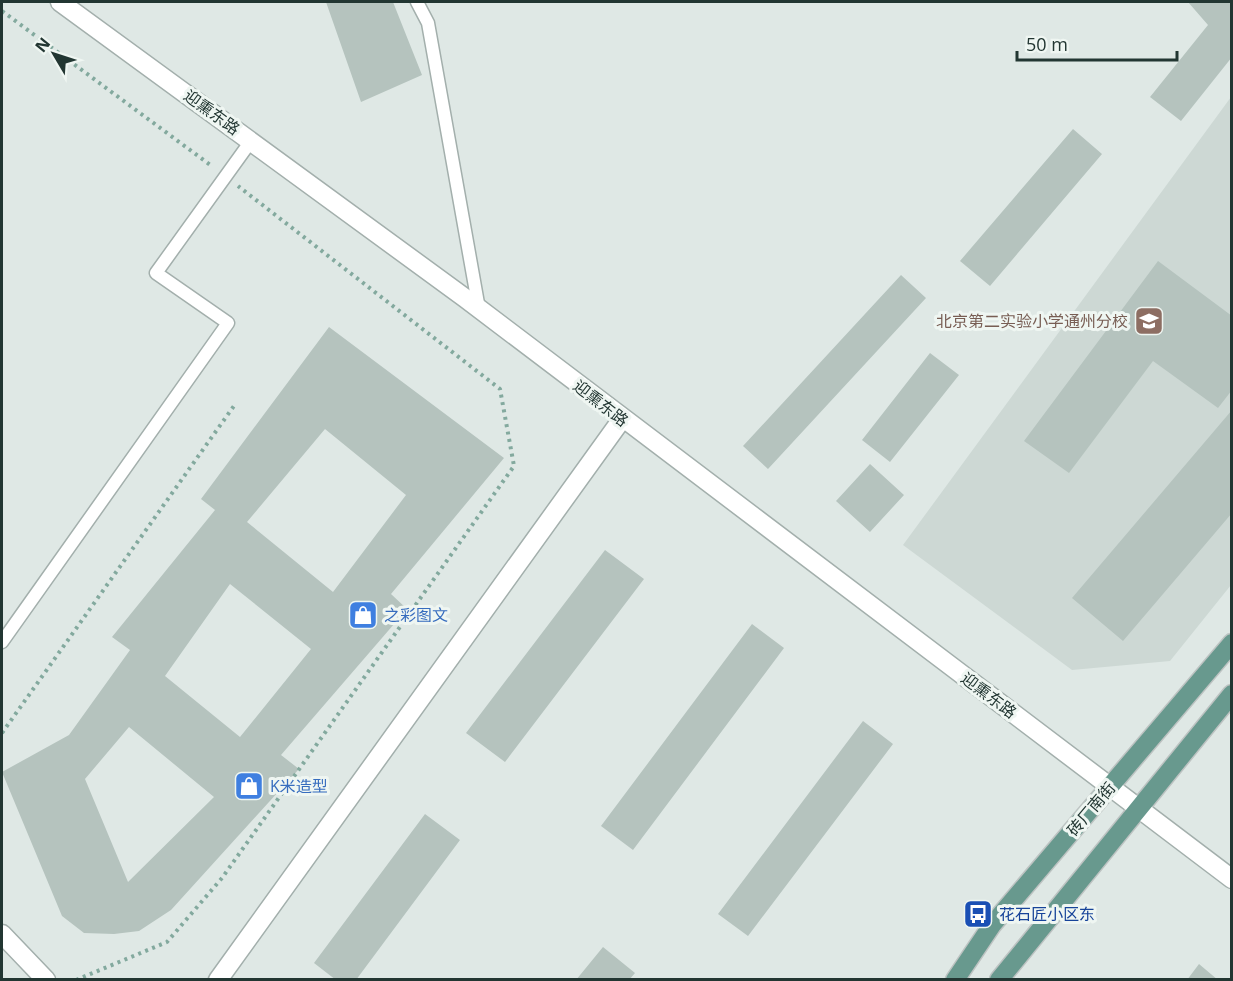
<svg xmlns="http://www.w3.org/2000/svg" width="1233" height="981" viewBox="0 0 1233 981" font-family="'Open Sans','Noto Sans SC',sans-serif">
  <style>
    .built { fill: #cdd8d4 }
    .building { fill: #b5c3be; fill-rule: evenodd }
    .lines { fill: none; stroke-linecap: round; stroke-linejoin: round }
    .service-casing { stroke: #a3afac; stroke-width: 15 }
    .minor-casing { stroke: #a3afac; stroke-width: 21 }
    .tertiary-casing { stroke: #a3afac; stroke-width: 21 }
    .primary-casing { stroke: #bdc3c2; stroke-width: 21 }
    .path { stroke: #83a99e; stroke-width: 4; stroke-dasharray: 3 4.5; stroke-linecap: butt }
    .service { stroke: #fff; stroke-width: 12 }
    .minor { stroke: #fff; stroke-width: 18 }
    .tertiary { stroke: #fff; stroke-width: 18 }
    .primary { stroke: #68998e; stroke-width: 18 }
    .labels { text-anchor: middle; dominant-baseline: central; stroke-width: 6; stroke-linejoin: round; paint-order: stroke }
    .street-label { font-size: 16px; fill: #223632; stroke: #eff6f2 }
    .education-label { font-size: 16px; fill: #785e54; stroke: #eff6f2; text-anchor: end }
    .shop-label { font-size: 16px; fill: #366cbe; stroke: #eff6f2; text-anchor: start }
    .transit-label { font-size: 16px; fill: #164399; stroke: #eff6f2; text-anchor: start }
  </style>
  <rect width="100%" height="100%" fill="#dfe8e5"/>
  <path class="built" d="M 1231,97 L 1231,585 L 1170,661 L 1072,670 L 903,545 Z"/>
  <path class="building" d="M 326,2 L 393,2 L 422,75 L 361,102 Z
    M 1188,2 L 1232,2 L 1232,57 L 1181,121 L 1150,97 L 1208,25 Z
    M 1073,129 L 1102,154 L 990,286 L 960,261 Z
    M 1158,261 L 1232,316 L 1232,390 L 1218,408 L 1153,361 L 1069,473 L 1024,441 Z
    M 901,275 L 926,298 L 768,469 L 743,446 Z
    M 329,327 L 504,458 L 391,594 L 407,609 L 281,755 L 299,769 L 171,910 L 139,931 L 114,934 L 84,933 L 62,916 L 2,772 L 69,735 L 130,650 L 112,637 L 215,510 L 201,499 ZM 325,429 L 406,495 L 333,592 L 247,522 ZM 230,584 L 311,649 L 240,737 L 165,676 ZM 129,727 L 214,797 L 128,882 L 85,779 Z
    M 930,353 L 959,375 L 890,462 L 862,440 Z
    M 1232,410 L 1232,513 L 1123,641 L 1072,598 Z
    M 870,464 L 904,495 L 870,532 L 836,501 Z
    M 605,550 L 644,579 L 505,762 L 466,733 Z
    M 752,624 L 784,648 L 633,850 L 601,826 Z
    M 863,721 L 893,744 L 748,936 L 718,914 Z
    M 425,814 L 460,840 L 356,980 L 336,980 L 314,963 Z
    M 603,947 L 635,973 L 629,980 L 576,980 Z
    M 1199,964 L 1218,980 L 1187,980 Z"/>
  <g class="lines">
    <g class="service-casing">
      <path id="service" d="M 417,2 L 428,23 L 479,309
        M 2,642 L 228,323 L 156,273 L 251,141"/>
    </g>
    <g class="minor-casing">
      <path id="minor" d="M 2,934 L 46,980"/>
    </g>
    <g class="tertiary-casing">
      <path id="tertiary" d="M 60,2 L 465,298 L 1232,879
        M 218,980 L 622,419"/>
    </g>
    <g class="primary-casing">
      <path id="primary" d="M 955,980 L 992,925 L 1232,643
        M 999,980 L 1232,694"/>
    </g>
    <path class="path" d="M 2,11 L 213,167
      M 2,733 L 236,403
      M 76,980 L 167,942 L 222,878 L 514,466 L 500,389 L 238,186"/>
    <use href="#service" class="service"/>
    <use href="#minor" class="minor"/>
    <use href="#tertiary" class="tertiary"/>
    <use href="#primary" class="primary"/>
  </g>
  <defs>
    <g id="school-square" transform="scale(1.5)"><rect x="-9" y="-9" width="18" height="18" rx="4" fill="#8d6e63" stroke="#eff6f2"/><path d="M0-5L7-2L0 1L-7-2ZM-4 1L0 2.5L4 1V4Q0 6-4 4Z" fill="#fff"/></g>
    <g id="shop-square" transform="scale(1.5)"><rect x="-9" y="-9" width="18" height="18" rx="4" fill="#3f7fe0" stroke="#eff6f2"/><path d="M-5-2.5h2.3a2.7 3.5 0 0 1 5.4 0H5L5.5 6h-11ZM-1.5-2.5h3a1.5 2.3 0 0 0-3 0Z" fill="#fff"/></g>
    <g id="bus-square" transform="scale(1.5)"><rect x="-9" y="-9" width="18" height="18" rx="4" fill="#1a4fb4" stroke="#eff6f2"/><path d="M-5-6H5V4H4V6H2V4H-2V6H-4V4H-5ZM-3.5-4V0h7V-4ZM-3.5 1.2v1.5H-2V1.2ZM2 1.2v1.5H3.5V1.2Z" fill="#fff"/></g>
  </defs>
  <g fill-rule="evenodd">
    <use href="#school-square" x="1149" y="321"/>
    <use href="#shop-square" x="363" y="615"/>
    <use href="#shop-square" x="249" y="786"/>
    <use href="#bus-square" x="978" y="914"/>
  </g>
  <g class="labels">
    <g class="street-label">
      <text transform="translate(212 112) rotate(36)">迎熏东路</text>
      <text transform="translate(601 403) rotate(38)">迎熏东路</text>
      <text transform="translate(989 695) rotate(37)">迎熏东路</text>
      <text transform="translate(1091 809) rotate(-50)">砖厂南街</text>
    </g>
    <g class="education-label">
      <text x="1128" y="321">北京第二实验小学通州分校</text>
    </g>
    <g class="shop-label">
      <text x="384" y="615">之彩图文</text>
      <text x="270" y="786">K米造型</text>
    </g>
    <g class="transit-label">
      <text x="999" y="914">花石匠小区东</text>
    </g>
  </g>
  <rect width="1233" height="981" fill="none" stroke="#223632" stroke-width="6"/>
  <g transform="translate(54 54) rotate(309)" stroke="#eff6f2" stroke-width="4.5" paint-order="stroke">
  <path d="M0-4.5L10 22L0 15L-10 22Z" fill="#223632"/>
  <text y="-9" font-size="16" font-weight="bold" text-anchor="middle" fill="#223632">N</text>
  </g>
  <path d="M1017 51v9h160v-9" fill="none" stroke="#223632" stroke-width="3"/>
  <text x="1026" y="51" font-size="18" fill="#223632" stroke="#eff6f2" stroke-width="4.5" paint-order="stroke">50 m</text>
</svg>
